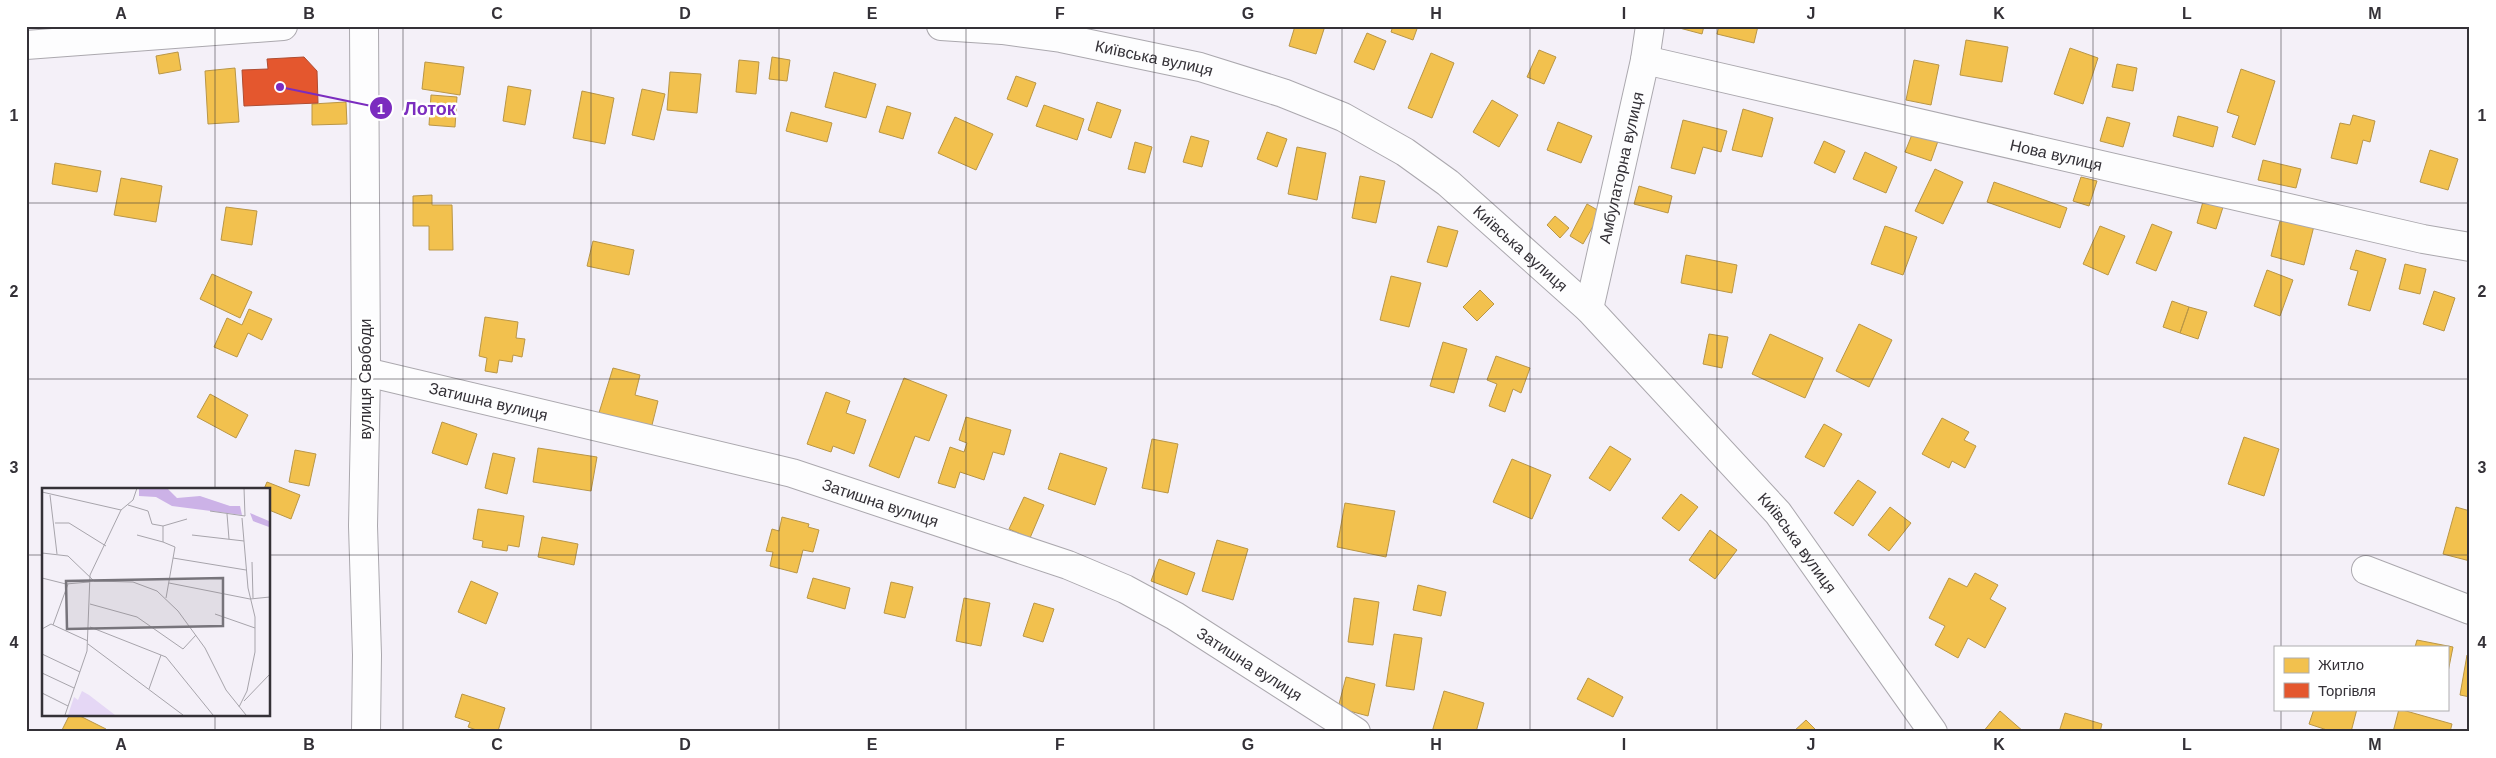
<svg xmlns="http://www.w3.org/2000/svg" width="2496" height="758" viewBox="0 0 2496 758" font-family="Helvetica,sans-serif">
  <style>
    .homes { fill: #f2c14e; stroke: #b99647 }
    .shops { fill: #e4572e; stroke: #af4c31 }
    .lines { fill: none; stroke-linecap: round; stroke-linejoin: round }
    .minor-casing { stroke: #aba8ae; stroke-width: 30 }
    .minor { stroke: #fdfdfe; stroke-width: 28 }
    .grid { fill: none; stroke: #343137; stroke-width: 1; stroke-opacity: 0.55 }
    .labels { text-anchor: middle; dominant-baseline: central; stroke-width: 5; stroke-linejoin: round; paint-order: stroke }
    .street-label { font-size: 16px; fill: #343137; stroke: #fff }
    .inset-road { fill: none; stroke: #a7a4ab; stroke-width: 1 }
    .view { fill: #77747b; fill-opacity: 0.15; stroke: #77747b; stroke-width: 2.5 }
    .inset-edge { fill: none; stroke: #343137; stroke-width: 2.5 }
    .leader { fill: none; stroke: #7b2cbf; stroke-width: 2 }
    .callout-dot { fill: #7b2cbf; stroke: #fff; stroke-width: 2 }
    .mark-label { font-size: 15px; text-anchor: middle; font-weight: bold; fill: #fff }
    .callout-label { font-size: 18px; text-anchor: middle; font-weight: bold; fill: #7b2cbf; stroke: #fff; stroke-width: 5; stroke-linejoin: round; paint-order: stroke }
    .neatline { fill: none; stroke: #343137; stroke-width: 2 }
    .grid-label { font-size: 16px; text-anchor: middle; font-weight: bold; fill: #343137 }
  </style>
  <rect width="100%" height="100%" fill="#f4f0f8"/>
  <path class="homes" d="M 1295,26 L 1325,26 L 1316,54 L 1289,46 Z
    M 1393,26 L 1418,26 L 1413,40 L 1391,32 Z
    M 1672,26 L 1704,26 L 1702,34 Z
    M 1719,26 L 1758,26 L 1754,43 L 1717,34 Z
    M 1367,33 L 1386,41 L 1374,70 L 1354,62 Z
    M 1966,40 L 2008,47 L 2002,82 L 1960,75 Z
    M 2070,48 L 2098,58 L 2083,104 L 2054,94 Z
    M 1539,50 L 1556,57 L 1544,84 L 1527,77 Z
    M 178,52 L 181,70 L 159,74 L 156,56 Z
    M 1431,53 L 1454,63 L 1432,118 L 1408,108 Z
    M 772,57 L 790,60 L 787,81 L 769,79 Z
    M 739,60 L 759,62 L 756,94 L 736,92 Z
    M 1914,60 L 1939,65 L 1931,105 L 1906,100 Z
    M 425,62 L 464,67 L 460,95 L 422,89 Z
    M 2117,64 L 2137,68 L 2133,91 L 2112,87 Z
    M 235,68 L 239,122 L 208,124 L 205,71 Z
    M 2241,69 L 2275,81 L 2255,145 L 2232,137 L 2239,116 L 2227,112 Z
    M 670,72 L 701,74 L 697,113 L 667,110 Z
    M 834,72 L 876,84 L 866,118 L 825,107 Z
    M 1016,76 L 1036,83 L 1027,107 L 1007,99 Z
    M 508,86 L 531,90 L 525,125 L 503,121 Z
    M 642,89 L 665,94 L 654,140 L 632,135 Z
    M 582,91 L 614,98 L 605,144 L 573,138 Z
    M 431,95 L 457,97 L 455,127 L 429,125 Z
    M 1492,100 L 1518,115 L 1499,147 L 1473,132 Z
    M 346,102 L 347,124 L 312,125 L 312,104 Z
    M 1097,102 L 1121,110 L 1111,138 L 1088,130 Z
    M 1044,105 L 1084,119 L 1077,140 L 1036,126 Z
    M 887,106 L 911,113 L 903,139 L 879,132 Z
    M 1743,109 L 1773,118 L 1762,157 L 1732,150 Z
    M 791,112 L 832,123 L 827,142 L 786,131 Z
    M 2353,115 L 2375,121 L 2370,142 L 2363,140 L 2357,164 L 2331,158 L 2340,123 L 2350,125 Z
    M 2178,116 L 2218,127 L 2213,147 L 2173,136 Z
    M 955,117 L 993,134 L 976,170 L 938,153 Z
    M 2107,117 L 2130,123 L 2123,147 L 2100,141 Z
    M 1683,120 L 1727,131 L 1721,152 L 1703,147 L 1695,174 L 1671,168 Z
    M 1558,122 L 1592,136 L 1581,163 L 1547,150 Z
    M 1267,132 L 1287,139 L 1277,167 L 1257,159 Z
    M 1913,132 L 1938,141 L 1931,161 L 1905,152 Z
    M 1191,136 L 1209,141 L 1202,167 L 1183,162 Z
    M 1824,141 L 1845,151 L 1835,173 L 1814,163 Z
    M 1135,142 L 1152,147 L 1145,173 L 1128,169 Z
    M 1297,147 L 1326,153 L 1317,200 L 1288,194 Z
    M 2430,150 L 2458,159 L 2448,190 L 2420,182 Z
    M 1865,152 L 1897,167 L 1886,193 L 1853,179 Z
    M 2263,160 L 2301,169 L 2296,188 L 2258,180 Z
    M 55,163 L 101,171 L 97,192 L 52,184 Z
    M 1935,169 L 1963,182 L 1943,224 L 1915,211 Z
    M 1360,176 L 1385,181 L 1376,223 L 1352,218 Z
    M 2081,177 L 2097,181 L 2089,206 L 2073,201 Z
    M 121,178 L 162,186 L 156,222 L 114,215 Z
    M 1994,182 L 2067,208 L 2060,228 L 1987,202 Z
    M 1639,186 L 1672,196 L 1668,213 L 1634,204 Z
    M 432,195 L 432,205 L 452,205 L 453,250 L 429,250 L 429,226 L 413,226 L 413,196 Z
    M 2204,198 L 2224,204 L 2216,229 L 2197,223 Z
    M 1587,204 L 1601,212 L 1583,244 L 1570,236 Z
    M 226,207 L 257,211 L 252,245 L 221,240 Z
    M 1555,216 L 1569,228 L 1560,238 L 1547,225 Z
    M 2281,217 L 2314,226 L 2304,265 L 2271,256 Z
    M 2152,224 L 2172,232 L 2156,271 L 2136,263 Z
    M 1438,226 L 1458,231 L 1447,267 L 1427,262 Z
    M 1885,226 L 1917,237 L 1903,275 L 1871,264 Z
    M 2100,226 L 2125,236 L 2108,275 L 2083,264 Z
    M 593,241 L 634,250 L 629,275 L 587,266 Z
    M 2356,250 L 2386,259 L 2370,311 L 2348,305 L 2358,271 L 2350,269 Z
    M 1686,255 L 1737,265 L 1732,293 L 1681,283 Z
    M 2405,264 L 2426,269 L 2420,294 L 2399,289 Z
    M 2267,270 L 2293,280 L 2280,316 L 2254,306 Z
    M 212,274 L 252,292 L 240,318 L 200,299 Z
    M 1391,276 L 1421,283 L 1409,327 L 1380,320 Z
    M 1480,290 L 1494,304 L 1477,321 L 1463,307 Z
    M 2434,291 L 2455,298 L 2444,331 L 2423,324 Z
    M 2172,301 L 2189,307 L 2180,333 L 2163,327 Z
    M 2189,307 L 2207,312 L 2198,339 L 2180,333 Z
    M 249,309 L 272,319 L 262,340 L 248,333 L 237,357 L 214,347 L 227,318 L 242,325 Z
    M 485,317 L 518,322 L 516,338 L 525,339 L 522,357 L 513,355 L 512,362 L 499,360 L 497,373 L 485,371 L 487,358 L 479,356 Z
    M 1859,324 L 1892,340 L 1869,387 L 1836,371 Z
    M 1709,334 L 1728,337 L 1722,368 L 1703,364 Z
    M 1770,334 L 1823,358 L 1805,398 L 1752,374 Z
    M 1443,342 L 1467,349 L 1454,393 L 1430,386 Z
    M 1496,356 L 1530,368 L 1521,393 L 1513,389 L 1505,412 L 1489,406 L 1497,384 L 1487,380 Z
    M 613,368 L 640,375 L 635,395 L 658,401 L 651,429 L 598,416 Z
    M 904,378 L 947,395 L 929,441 L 915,436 L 899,478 L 869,466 Z
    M 826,392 L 850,401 L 846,413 L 866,420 L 854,454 L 833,446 L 831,452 L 807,444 Z
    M 210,394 L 248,415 L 236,438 L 197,417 Z
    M 966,417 L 1011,430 L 1004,455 L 993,452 L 984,480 L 960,472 L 955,488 L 938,483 L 950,447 L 964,452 L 967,443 L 959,440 Z
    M 1942,418 L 1969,432 L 1964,440 L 1976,446 L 1965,468 L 1952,461 L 1949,468 L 1922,454 Z
    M 442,422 L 477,434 L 467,465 L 432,453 Z
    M 1824,424 L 1842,434 L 1824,467 L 1805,457 Z
    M 2244,437 L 2279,449 L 2264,496 L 2228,484 Z
    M 1152,439 L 1178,444 L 1168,493 L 1142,488 Z
    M 1610,446 L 1631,459 L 1610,491 L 1589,478 Z
    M 538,448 L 597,457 L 591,491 L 533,482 Z
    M 295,450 L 316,454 L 309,486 L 289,482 Z
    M 493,453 L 515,458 L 507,494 L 485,488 Z
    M 1060,453 L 1107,468 L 1095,505 L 1048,489 Z
    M 1512,459 L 1551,475 L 1532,519 L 1493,502 Z
    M 1858,480 L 1876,492 L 1853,526 L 1834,513 Z
    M 267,482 L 300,495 L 291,519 L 269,510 L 269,489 L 264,489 Z
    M 1681,494 L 1698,507 L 1679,531 L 1662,518 Z
    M 1024,497 L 1044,505 L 1030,538 L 1009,529 Z
    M 1345,503 L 1395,511 L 1386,557 L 1337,547 Z
    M 1890,507 L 1911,523 L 1889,551 L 1868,535 Z
    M 2456,507 L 2470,511 L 2470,561 L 2443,554 Z
    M 478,509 L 524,516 L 519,547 L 508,545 L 507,551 L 482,547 L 483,541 L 473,539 Z
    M 782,517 L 809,524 L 808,527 L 819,530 L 813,552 L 803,550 L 797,573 L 770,566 L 773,552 L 766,551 L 772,529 L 779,531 Z
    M 1710,530 L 1737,550 L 1715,579 L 1689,560 Z
    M 542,537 L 578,544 L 574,565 L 538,557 Z
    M 1217,540 L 1248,549 L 1233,600 L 1202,591 Z
    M 1159,559 L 1195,573 L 1187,595 L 1151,581 Z
    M 1975,573 L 1998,585 L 1990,599 L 2006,608 L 1985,648 L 1968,638 L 1958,658 L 1935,645 L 1945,626 L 1929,618 L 1949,578 L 1967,587 Z
    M 813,578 L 850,588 L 845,609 L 807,598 Z
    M 471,581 L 498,593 L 486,624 L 458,612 Z
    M 891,582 L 913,587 L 905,618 L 884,613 Z
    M 1418,585 L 1446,592 L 1441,616 L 1413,610 Z
    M 964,598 L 990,603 L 981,646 L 956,641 Z
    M 1354,598 L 1379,602 L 1373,645 L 1348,642 Z
    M 1034,603 L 1054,609 L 1043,642 L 1023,636 Z
    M 1394,634 L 1422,638 L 1414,690 L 1386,686 Z
    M 2417,640 L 2453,647 L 2447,677 L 2447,647 L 2415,647 Z
    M 2467,655 L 2470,656 L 2470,697 L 2460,695 Z
    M 1346,677 L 1375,684 L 1368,716 L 1338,708 Z
    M 1588,678 L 1623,697 L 1613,717 L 1577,699 Z
    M 1444,691 L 1484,703 L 1476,732 L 1432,732 Z
    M 462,694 L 505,708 L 498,731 L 482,732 L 468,727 L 470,722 L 455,717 Z
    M 2314,709 L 2357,709 L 2351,732 L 2333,732 L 2309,724 Z
    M 2399,709 L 2452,724 L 2450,732 L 2393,732 Z
    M 2000,711 L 2024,732 L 1983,732 Z
    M 2065,713 L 2102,724 L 2100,732 L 2059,732 Z
    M 70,714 L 76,714 L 106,729 L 105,732 L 61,732 Z
    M 1806,720 L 1818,732 L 1793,732 Z"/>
  <path class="shops" d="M 304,57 L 317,71 L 318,103 L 244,106 L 242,70 L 268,69 L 267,59 Z"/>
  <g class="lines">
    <g class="minor-casing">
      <g id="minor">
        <path d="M 364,26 L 366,372 L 363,526 L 367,655 L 366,732"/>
        <path id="s1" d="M 941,26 L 1002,30 L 1061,38 L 1200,67 L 1283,93 L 1343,117 L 1405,152 L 1448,183 L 1589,309 L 1778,513 L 1933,732"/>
        <path d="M 26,45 L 283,26"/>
        <path id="s2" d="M 1645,60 L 2423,239 L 2470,247"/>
        <path id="s3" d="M 1589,309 L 1645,60 L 1650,26"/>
        <path id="s4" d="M 366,372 L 792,473 L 1068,565 L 1125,589 L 1175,616 L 1356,732"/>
        <path d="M 2366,570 L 2470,610"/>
      </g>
    </g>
    <use href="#minor" class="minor"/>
  </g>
  <path class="grid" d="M 215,26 L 215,489M 403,26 L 403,732M 591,26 L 591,732M 779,26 L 779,732M 966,26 L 966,732M 1154,26 L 1154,732M 1342,26 L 1342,732M 1530,26 L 1530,732M 1717,26 L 1717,732M 1905,26 L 1905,732M 2093,26 L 2093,732M 2281,26 L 2281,647M 26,203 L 2470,203M 26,379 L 2470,379M 26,555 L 44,555M 269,555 L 2470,555M 2281,709 L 2281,732M 215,714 L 215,732"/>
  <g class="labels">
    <g class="street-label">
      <text stroke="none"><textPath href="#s1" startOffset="216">Київська вулиця</textPath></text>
      <text stroke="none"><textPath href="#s2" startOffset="422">Нова вулиця</textPath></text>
      <text stroke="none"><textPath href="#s3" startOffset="145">Амбулаторна вулиця</textPath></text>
      <text stroke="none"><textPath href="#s1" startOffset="636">Київська вулиця</textPath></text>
      <text transform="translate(365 379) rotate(-90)">вулиця Свободи</text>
      <text stroke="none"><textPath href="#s4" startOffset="126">Затишна вулиця</textPath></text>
      <text stroke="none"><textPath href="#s4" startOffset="531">Затишна вулиця</textPath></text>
      <text stroke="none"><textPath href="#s1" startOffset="1041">Київська вулиця</textPath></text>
      <text stroke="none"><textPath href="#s4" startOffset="936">Затишна вулиця</textPath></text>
    </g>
  </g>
  <g transform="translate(42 488)">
    <rect width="228" height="228" fill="#f4f0f8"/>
    <path d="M 40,203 L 47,207 L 73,227 L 26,227 L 32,209 L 36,212 Z" fill="#e5d7f5"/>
    <path d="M 97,0 L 125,0 L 135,10 L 158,8 L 188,18 L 198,18 L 200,27 L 130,18 L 114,9 L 97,8 ZM 208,25 L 227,33 L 227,39 L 211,33 Z" fill="#ccb2e7"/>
    <path class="inset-road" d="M 0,4 L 79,22M 8,7 L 15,66M 86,17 L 106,23 L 110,36 L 121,38 L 121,54 L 133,59 L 124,110M 168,23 L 203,28 L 202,0M 185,26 L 187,51M 13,35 L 27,35 L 64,58M 121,38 L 145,31M 95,47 L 121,54M 150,47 L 202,53M 0,65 L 26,68 L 52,93 L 91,94 L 115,103 L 136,123 L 163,160 L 184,202 L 204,227M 131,70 L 204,82M 210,74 L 211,110M 0,90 L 24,96 L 47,94M 127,95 L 208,111 L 228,109M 48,116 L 95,129 L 141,161 L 154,147M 173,126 L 213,140M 11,137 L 26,96M 48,139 L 124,169 L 171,227M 0,141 L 9,136 L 46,153M 46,156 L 141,227M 0,166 L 38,184M 0,185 L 32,200M 107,201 L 119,167M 0,205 L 26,218M 202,213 L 228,186M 197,219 L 205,203 L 213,164 L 213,129 L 206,100 L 200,30M 23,227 L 45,163 L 48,87 L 79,22 L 91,12 L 95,0"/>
    <path class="view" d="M 181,90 L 181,138 L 25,141 L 24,93 Z"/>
    <rect width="228" height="228" class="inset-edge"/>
  </g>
  <path class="leader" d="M280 87L381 108"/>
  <g class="callout-dot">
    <circle cx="280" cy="87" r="5"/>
    <circle cx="381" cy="108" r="12"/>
  </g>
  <g class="mark-label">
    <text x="381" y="114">1</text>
  </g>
  <g class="callout-label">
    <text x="430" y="115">Лоток</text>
  </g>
  <rect width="2496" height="758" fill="none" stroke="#ffffff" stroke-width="55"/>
  <rect x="2274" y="646" width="175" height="65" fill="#ffffff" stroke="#aeadaf"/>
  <rect x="2284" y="658" width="25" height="15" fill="#f2c14e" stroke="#aeadaf"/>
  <text x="2318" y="670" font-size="15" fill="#343137">Житло</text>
  <rect x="2284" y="683" width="25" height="15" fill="#e4572e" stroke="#aeadaf"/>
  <text x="2318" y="696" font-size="15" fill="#343137">Торгівля</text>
  <rect x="28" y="28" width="2440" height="702" class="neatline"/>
  <g class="grid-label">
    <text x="121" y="19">A</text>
    <text x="309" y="19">B</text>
    <text x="497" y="19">C</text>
    <text x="685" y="19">D</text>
    <text x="872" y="19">E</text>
    <text x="1060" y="19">F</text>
    <text x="1248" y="19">G</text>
    <text x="1436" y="19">H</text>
    <text x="1624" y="19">I</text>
    <text x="1811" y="19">J</text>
    <text x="1999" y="19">K</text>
    <text x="2187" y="19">L</text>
    <text x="2375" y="19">M</text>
    <text x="14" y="121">1</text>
    <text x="2482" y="121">1</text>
    <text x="14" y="297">2</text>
    <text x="2482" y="297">2</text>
    <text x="14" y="473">3</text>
    <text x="2482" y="473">3</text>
    <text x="14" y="648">4</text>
    <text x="2482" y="648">4</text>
    <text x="121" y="750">A</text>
    <text x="309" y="750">B</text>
    <text x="497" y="750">C</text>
    <text x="685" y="750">D</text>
    <text x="872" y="750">E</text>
    <text x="1060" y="750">F</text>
    <text x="1248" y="750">G</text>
    <text x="1436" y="750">H</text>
    <text x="1624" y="750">I</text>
    <text x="1811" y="750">J</text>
    <text x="1999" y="750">K</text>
    <text x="2187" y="750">L</text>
    <text x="2375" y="750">M</text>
  </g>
</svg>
